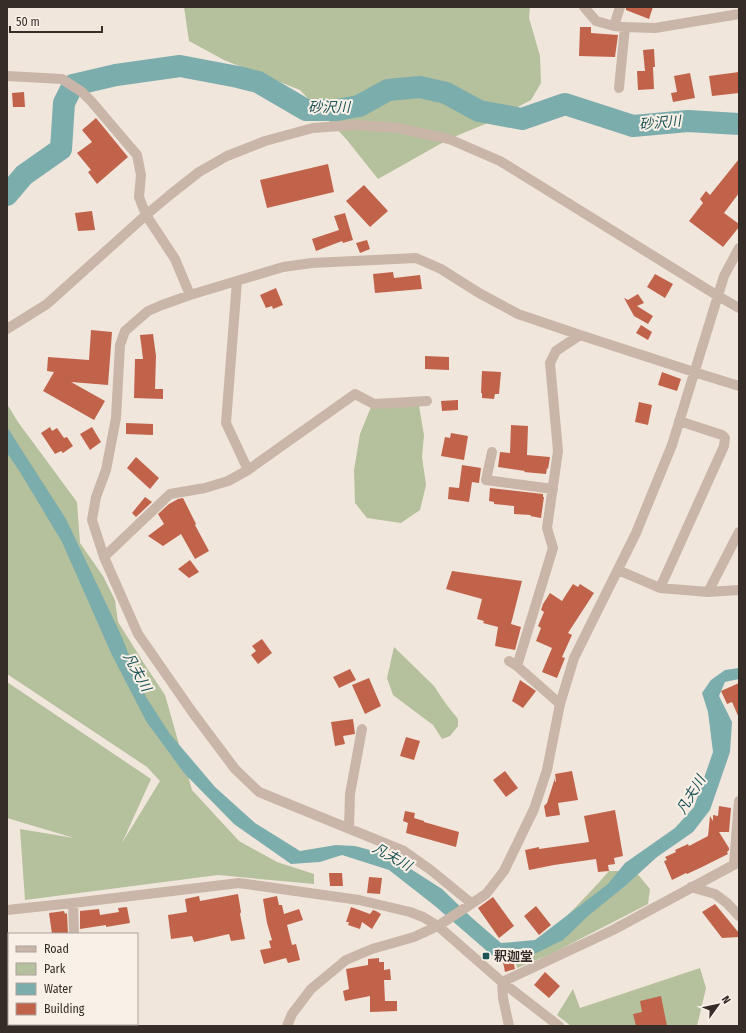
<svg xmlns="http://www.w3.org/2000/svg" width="746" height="1033" viewBox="0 0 746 1033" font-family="'Fira Sans Condensed','Noto Sans JP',sans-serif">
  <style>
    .green { fill: #b5c09c }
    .water { fill: #7cadad }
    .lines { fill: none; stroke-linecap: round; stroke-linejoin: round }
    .river { stroke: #7cadad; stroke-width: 22 }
    .building { fill: #c1634a }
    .minor { stroke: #c9b6a8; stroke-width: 10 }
    .poi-dot { fill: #1f5456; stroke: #f9f1e8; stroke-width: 1.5 }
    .labels { text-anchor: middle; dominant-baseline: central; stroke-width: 4; stroke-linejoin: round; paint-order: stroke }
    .poi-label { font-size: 13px; font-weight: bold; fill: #362c28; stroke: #f9f1e8; text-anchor: start }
    .water-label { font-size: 14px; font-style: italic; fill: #1f5456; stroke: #f9f1e8 }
  </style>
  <rect width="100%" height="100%" fill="#f1e6dc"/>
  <path class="green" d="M 184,7 L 530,7 L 529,18 L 540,56 L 541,83 L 531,100 L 490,122 L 449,139 L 378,179 L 347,140 L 300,90 L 224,60 L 189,41 Z
    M 7,404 L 18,422 L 77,502 L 80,543 L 103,576 L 115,600 L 118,622 L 147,668 L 165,695 L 192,790 L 239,841 L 277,862 L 314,874 L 314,884 L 218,875 L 25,900 L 20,829 L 74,838 L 7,818 L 7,682 L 151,779 L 122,843 L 160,781 L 147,767 L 7,674 Z
    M 419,406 L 424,435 L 422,457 L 426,485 L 420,510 L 401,523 L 367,518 L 355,503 L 354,470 L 360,434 L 371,407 Z
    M 394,647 L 434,686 L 446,704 L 458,719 L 458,726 L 450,736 L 442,739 L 433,725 L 393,695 L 387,678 Z
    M 609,871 L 635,871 L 650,889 L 648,904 L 551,954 L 517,968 L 516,962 C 551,933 580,904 609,871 Z
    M 700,968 L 706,988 L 697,1026 L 571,1026 L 557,1015 L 573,989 L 580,1008 Z"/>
  <path class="water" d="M 7,427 L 66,519 L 121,635 L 146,697 L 170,734 L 215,787 L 255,823 L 300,851 L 336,845 L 355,846 L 389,855 L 442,889 L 471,917 L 501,943 L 535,940 L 608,884 L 625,863 L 675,828 L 694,807 L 713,752 L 708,712 L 702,693 L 711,680 L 725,670 L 739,668 L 739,679 L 725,682 L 719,696 L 732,722 L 730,752 L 710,810 L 693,832 L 657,857 L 625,886 L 588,916 L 563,940 L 530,956 L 495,958 L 435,906 L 389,870 L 342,855 L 320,862 L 291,864 L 234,824 L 184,773 L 146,721 L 111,653 L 62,542 L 20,472 L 7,453 Z"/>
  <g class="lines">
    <path class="river" d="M 7,195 L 24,175 L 61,149 L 64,103 L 73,85 L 116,75 L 180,66 L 238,77 L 258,82 L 306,110 L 337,110 L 359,106 L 388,90 L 420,87 L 446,93 L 479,111 L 522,119 L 565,104 L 633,126 L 688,121 L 739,124"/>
  </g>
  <path class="building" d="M 626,7 L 653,7 L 649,19 L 626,10 Z
    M 580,27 L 591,27 L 591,33 L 618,35 L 615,57 L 579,56 Z
    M 654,49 L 655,67 L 653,67 L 654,89 L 638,90 L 637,71 L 645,71 L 643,50 Z
    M 739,72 L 739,93 L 712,96 L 709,76 Z
    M 690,73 L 695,98 L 673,102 L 671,93 L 677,92 L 674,76 Z
    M 24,92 L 25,107 L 13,107 L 12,93 Z
    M 96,118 L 128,157 L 97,184 L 88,172 L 91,170 L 77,153 L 92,142 L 82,130 Z
    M 739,159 L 739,193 L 724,213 L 739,224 L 739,227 L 723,247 L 689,221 L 703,203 L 700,199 L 706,191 L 710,195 Z
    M 328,164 L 334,192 L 267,208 L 260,180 Z
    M 364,185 L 388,211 L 370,227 L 346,201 Z
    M 92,211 L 95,230 L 78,231 L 75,213 Z
    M 345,213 L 353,240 L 343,243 L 342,241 L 316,251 L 312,239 L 339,230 L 334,216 Z
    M 367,240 L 370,249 L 360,253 L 356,243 Z
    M 393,272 L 394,278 L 420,275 L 422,289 L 375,293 L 373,274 Z
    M 655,274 L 673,284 L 665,298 L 647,287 Z
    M 276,288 L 283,305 L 273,309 L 272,306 L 266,308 L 260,295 Z
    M 638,294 L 644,303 L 637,306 L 653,316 L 648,324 L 634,316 L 624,298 L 628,300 Z
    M 641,325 L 652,332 L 648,340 L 636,333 Z
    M 91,330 L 112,332 L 108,385 L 71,382 L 105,401 L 94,420 L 43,391 L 54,372 L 47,371 L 48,357 L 89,360 Z
    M 153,334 L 156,356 L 155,389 L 163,389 L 163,399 L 134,398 L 135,359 L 143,359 L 140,335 Z
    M 425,356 L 449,357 L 449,370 L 425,369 Z
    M 482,371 L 501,372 L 499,394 L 495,394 L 494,399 L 482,398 L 482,393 L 481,393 Z
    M 662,372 L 681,379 L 677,391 L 658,385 Z
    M 458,400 L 458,410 L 442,411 L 441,401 Z
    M 639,402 L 652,405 L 648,425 L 635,422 Z
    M 126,423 L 153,424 L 153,435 L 126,434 Z
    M 511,425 L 528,426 L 527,455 L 550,457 L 548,469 L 547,468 L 546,474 L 524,472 L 525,471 L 498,467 L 500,452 L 510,453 Z
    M 50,427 L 52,431 L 57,428 L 64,438 L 67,437 L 73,446 L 63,453 L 61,451 L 55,454 L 41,433 Z
    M 92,427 L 101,442 L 90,450 L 80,434 Z
    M 451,433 L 468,436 L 464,460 L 441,456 L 445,437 L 450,438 Z
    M 136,457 L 159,478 L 150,489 L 127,468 Z
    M 462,465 L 481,468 L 479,483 L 472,482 L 469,502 L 448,499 L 449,487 L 459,488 Z
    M 490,488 L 543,494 L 543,497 L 544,497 L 541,518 L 530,516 L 531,515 L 514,514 L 514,506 L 494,504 L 494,502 L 489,501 Z
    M 145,497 L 152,502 L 136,517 L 132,513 Z
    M 183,498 L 196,524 L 195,525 L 209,551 L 195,559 L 181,534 L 163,546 L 148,536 L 164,524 L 158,514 L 169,504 L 178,499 Z
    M 190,560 L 199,572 L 189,578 L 178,569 Z
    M 452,571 L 522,581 L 511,624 L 521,627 L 515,650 L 495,646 L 498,627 L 483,623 L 484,621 L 477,619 L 482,599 L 446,589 Z
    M 573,584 L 578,587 L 580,584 L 594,593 L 568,633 L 572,635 L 562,657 L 565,658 L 557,678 L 542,672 L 552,648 L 536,641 L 541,628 L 538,626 L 544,612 L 541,610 L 543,604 L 550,593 L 562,601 Z
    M 262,639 L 272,653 L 258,664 L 251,655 L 256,651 L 252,646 Z
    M 350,669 L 356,680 L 339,688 L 333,677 Z
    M 369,678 L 381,706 L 365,714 L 352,685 Z
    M 520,680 L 536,691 L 523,708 L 512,701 Z
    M 739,683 L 739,718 L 732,702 L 727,704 L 721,691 Z
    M 353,719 L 355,734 L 343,736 L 345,744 L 335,746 L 331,722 Z
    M 406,737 L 420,741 L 414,760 L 400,756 Z
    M 505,771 L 518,788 L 506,797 L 493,780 Z
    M 572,771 L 578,800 L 558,803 L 560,815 L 546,817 L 544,806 L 547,803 L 555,778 L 555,782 L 556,781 L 555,774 Z
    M 719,806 L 731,808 L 729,832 L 719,832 L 729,848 L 729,850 L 727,852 L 728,854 L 702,867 L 687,874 L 686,873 L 672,880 L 664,861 L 667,860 L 665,857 L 676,852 L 675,850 L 688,844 L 689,846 L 708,836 L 710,816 L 713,821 L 713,815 L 718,816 Z
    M 615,810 L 623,856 L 614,858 L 615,864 L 608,865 L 609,871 L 598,872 L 596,859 L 554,865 L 529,870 L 525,850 L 539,847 L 539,849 L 589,842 L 584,816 Z
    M 405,811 L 415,813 L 414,818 L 424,821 L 424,822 L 459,832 L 456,847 L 406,833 L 408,823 L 403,821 Z
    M 329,873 L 342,873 L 343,886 L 330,886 Z
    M 369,877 L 382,878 L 380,894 L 367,893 Z
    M 238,894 L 241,912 L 240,914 L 245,939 L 231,941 L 229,934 L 194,942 L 192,936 L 171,939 L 168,915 L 187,912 L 185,899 L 199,896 L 200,901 Z
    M 277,896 L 279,905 L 282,905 L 284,914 L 299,909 L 303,920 L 287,925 L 292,945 L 296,944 L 300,960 L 288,963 L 286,958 L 264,964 L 260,950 L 271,948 L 269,941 L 272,940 L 267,923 L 263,899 Z
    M 493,897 L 514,926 L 499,938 L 478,908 Z
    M 715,904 L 739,933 L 739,937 L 722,938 L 702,912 Z
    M 536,906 L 551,925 L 539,935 L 524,916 Z
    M 127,907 L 130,923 L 106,927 L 106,925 L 80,929 L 80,911 L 99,909 L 100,915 L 119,912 L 118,908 Z
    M 351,907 L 370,914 L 373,910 L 376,911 L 381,914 L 372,929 L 362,922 L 360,929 L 348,925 L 349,922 L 346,922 Z
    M 64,911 L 65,914 L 67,913 L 68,934 L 52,934 L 49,913 Z
    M 379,958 L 379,962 L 384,962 L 384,970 L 390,969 L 391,980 L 384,980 L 385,1001 L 397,1001 L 397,1011 L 370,1012 L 370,996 L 345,1001 L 343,991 L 349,989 L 346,969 L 368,965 L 368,959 Z
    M 513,960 L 515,969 L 505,972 L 503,962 Z
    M 545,972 L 560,986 L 549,998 L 534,985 Z
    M 661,996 L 667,1026 L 636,1026 L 633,1014 L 642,1012 L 640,1001 Z"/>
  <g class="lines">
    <path class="minor" d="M 584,7 L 596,21 L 614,26 L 625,27 L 655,28 L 739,14
      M 614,26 L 620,7
      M 7,76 L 62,79 L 82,92 L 91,101 L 137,155 L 141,175 L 139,197 L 146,215 L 175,259 L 190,295
      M 619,88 L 625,27
      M 237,281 L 226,423 L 248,470
      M 7,329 L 47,304 L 146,215 L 171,194 L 199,172 L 227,156 L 265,141 L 313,128 L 356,125 L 398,128 L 449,139 L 500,161 L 718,296 L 739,308
      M 492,452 L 486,480 L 553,489
      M 104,557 L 170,494 L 205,488 L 228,481 L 248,470 L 355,394 L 374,404 L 427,401
      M 618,570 L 660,588 L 708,592 L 739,590
      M 660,588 L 724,446 L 725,438 L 722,435 L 679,421
      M 708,592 L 739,532
      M 509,661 L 517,666 L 560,704
      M 517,666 L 553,548 L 547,528 L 558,451 L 550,363 L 556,351 L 580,335
      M 349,828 L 350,794 L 362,729
      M 734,864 L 739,801
      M 691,887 L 715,894 L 727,903 L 739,916
      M 73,903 L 74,934
      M 471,903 L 432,871 L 404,851 L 259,792 L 235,769 L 193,713 L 138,634 L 104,557 L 92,520 L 96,497 L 106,470 L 116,418 L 120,345 L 125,331 L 148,311 L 162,305 L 190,295 L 283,267 L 312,263 L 416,258 L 441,269 L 479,293 L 518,314 L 580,335 L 694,372 L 739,386
      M 7,910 L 73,903 L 239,883 L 359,900 L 410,912 L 423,917 L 438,926 L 502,982 L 559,1026
      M 502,982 L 613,930 L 739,862
      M 502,982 L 503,998 L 509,1026
      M 287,1026 L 292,1014 L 311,989 L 346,960 L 372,949 L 414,937 L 438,926 L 486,894 L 504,871 L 534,809 L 547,770 L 560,704 L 574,658 L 636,533 L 672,445 L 724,276 L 739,248"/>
  </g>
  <rect class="poi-dot" x="482" y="952" width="8" height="8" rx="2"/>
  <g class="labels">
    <g class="poi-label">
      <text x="494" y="956">釈迦堂</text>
    </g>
    <g class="water-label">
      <text x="329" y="107">砂沢川</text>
      <text transform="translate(660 123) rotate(-5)">砂沢川</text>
      <text transform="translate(137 672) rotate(61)">凡夫川</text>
      <text transform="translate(691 795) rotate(-59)">凡夫川</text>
      <text transform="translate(392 857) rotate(29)">凡夫川</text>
    </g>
  </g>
  <rect width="746" height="1033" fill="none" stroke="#362c28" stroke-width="16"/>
  <rect x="8" y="933" width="130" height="92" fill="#f9f1e8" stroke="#aba29b"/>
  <rect x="16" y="946" width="20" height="6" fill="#c9b6a8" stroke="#aba29b"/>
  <text x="44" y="953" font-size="12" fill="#362c28">Road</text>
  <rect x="16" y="963" width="20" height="12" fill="#b5c09c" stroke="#aba29b"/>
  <text x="44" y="973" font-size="12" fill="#362c28">Park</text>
  <rect x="16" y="983" width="20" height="12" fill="#7cadad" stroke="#aba29b"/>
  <text x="44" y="993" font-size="12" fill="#362c28">Water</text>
  <rect x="16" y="1003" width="20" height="12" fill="#c1634a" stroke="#aba29b"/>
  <text x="44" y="1013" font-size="12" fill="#362c28">Building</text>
  <g transform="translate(718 1005) rotate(57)" stroke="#f9f1e8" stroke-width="3" paint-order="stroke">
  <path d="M0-3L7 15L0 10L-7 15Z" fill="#362c28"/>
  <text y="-6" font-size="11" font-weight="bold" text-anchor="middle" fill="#362c28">N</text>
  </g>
  <path d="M10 26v6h92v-6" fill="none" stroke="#362c28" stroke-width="2"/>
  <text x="16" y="26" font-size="12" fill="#362c28" stroke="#f9f1e8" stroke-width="3" paint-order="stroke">50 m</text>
</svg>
